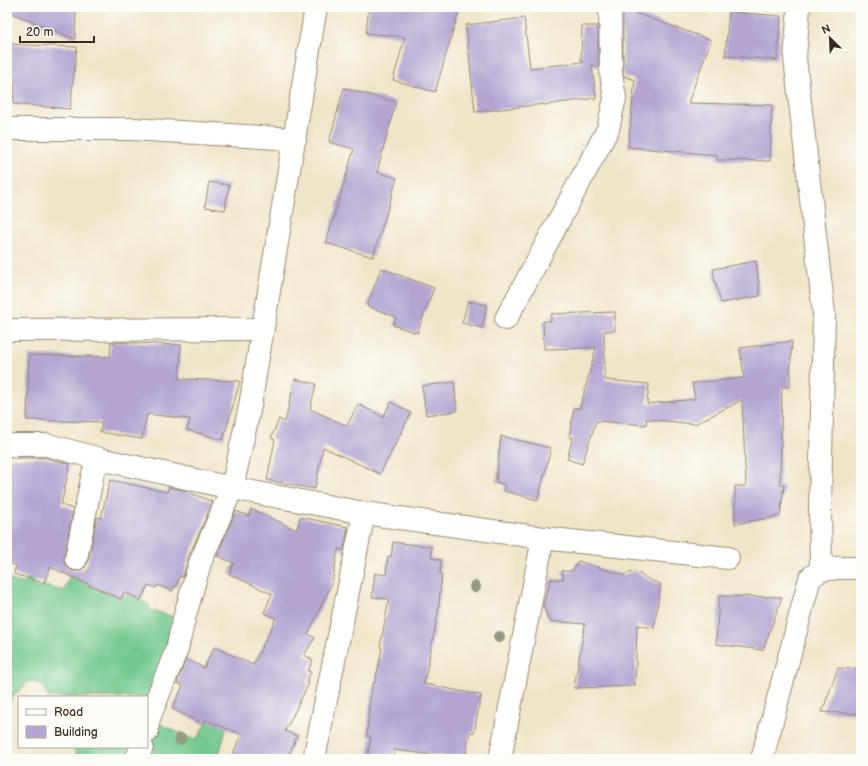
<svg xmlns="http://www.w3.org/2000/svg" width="868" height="766" viewBox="0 0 868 766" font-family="'Balsamiq Sans',sans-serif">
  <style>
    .grass { fill: #73c98d; stroke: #577a56 }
    .building { fill: #b3a4d2 }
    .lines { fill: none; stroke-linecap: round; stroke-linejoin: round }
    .minor-casing { stroke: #958873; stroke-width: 24 }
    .minor { stroke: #fff; stroke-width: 22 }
    .tree { fill: #95997d }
  </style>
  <rect width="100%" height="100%" fill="#fdfcf7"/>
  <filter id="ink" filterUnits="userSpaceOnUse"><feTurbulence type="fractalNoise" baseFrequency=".025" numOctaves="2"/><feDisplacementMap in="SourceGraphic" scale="8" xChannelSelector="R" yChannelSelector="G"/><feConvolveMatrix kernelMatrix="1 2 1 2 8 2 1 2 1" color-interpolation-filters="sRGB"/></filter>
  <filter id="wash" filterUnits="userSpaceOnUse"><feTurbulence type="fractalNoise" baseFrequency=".012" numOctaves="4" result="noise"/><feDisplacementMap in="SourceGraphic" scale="16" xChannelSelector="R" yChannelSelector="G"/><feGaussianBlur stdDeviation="0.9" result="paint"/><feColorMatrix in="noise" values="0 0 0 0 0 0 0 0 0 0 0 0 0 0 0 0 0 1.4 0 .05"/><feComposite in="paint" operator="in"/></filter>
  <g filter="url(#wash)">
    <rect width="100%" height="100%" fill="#efe5c8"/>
    <path class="grass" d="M 70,576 L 121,600 L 125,594 L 150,605 L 148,609 L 179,619 L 147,697 L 48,697 C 43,685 42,683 28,681 L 7,704 L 7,579 L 25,584 L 27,579 L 33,580 L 32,586 L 41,588 L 42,585 L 64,591 Z
      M 216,703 L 226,728 L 218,759 L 140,759 L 153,721 L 193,739 L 199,736 Z
      M 73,747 L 138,747 L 132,759 L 79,759 Z"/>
    <g id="blocks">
      <path class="building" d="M 7,7 L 76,7 L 75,39 L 7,11 Z
        M 369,7 L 460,7 L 435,92 L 393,80 L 405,37 L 366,33 Z
        M 624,9 L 711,40 L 688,103 L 772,105 L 770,161 L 717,160 L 717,155 L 628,147 L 635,80 L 624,76 L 623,72 L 623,19 Z
        M 729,12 L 781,16 L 777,60 L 725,56 Z
        M 524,18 L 530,68 L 584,62 L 581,61 L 582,26 L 598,26 L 598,67 L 592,65 L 596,98 L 544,105 L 544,104 L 475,112 L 466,25 Z
        M 7,44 L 77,47 L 70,109 L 13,104 L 15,83 L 7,82 Z
        M 344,88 L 396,102 L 377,172 L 397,178 L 373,257 L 326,243 L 354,149 L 329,142 Z
        M 209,182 L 229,185 L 225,210 L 205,207 Z
        M 756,261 L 760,296 L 721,303 L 715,282 L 713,269 Z
        M 381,268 L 434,288 L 417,333 L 393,325 L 396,317 L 367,306 Z
        M 468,301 L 487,305 L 482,328 L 462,323 Z
        M 615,312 L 615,331 L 604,331 L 605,380 L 649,384 L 647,404 L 695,399 L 692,383 L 744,378 L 740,348 L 792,341 L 790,373 L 792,374 L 790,375 L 790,387 L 782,387 L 780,485 L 784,485 L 780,516 L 735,524 L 735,486 L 746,486 L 742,400 L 695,424 L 646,419 L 646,425 L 596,421 L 582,464 L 567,459 L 573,437 L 569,437 L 574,408 L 580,408 L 596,348 L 544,349 L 543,321 L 551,321 L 551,314 Z
        M 111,342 L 181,345 L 179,379 L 240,381 L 223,440 L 187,430 L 190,419 L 147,414 L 142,439 L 100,432 L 102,422 L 27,420 L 29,355 L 110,357 Z
        M 295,379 L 316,384 L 310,409 L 347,426 L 358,404 L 383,417 L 391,402 L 411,413 L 380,474 L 323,447 L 315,489 L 267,480 L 275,440 L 271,438 L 279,419 L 285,422 Z
        M 454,382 L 457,411 L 426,415 L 422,386 Z
        M 501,436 L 551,448 L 538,500 L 504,491 L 505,485 L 496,482 Z
        M 9,458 L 46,458 L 70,464 L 61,505 L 73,509 L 64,557 L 64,563 L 68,568 L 73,571 L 80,571 L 85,567 L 88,562 L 97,517 L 101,518 L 110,480 L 167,492 L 169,487 L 186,491 L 213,502 L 188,558 L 183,577 L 180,576 L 176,587 L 174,586 L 172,591 L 157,585 L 156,588 L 148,585 L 141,600 L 124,592 L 121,599 L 50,567 L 44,583 L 14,574 L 16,565 L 7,563 L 7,514 L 10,503 L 7,502 L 7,476 Z
        M 251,509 L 297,530 L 300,517 L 348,527 L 344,550 L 338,549 L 332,583 L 308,634 L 315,638 L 304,655 L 313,660 L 308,671 L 311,672 L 306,682 L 309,683 L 285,731 L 297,736 L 287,759 L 231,759 L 241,734 L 205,720 L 203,724 L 172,709 L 183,686 L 177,683 L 186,659 L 204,668 L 214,647 L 253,665 L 276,618 L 264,613 L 272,594 L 229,574 L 234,563 L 217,556 L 236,511 L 249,516 Z
        M 393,542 L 432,547 L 431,558 L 441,560 L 440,573 L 442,574 L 438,613 L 424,684 L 481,695 L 474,733 L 470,732 L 465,759 L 394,750 L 393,759 L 367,759 L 371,737 L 367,736 L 369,707 L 373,683 L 375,683 L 382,648 L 380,647 L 389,599 L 372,597 L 375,573 L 386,575 L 388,556 L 391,557 Z
        M 578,561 L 623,575 L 635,571 L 649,580 L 661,584 L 654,628 L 637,625 L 635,686 L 574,688 L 585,624 L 549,621 L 543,605 L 551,579 L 564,579 L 562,571 L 572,571 Z
        M 719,596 L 782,597 L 763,650 L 716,644 Z
        M 838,668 L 861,669 L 861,714 L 822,712 Z"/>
    </g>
  </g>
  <g filter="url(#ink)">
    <use href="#blocks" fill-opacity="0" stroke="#958873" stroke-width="1"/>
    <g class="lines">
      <g class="minor-casing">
        <path id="minor" d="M 799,7 L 795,58 L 824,314 L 820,508 L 821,570
          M 7,129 L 133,129 L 295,139
          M 506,319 L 608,129 L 615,98 L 611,73 L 610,7
          M 7,330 L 263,329
          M 7,445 L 48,445 L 104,460
          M 76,559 L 93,473 L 98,464 L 104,460 L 232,488 L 364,513 L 543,538 L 728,558
          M 147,732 L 149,718 L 177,649 L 185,615 L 200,563 L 232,488 L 250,406 L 316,7
          M 136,759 L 142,747
          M 314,759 L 364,513
          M 500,759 L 543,538
          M 762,759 L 810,578 L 821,570 L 837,568 L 861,568"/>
      </g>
      <use href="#minor" class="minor"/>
    </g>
    <g class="tree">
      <circle cx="475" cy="587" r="6"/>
      <circle cx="499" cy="637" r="6"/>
      <circle cx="180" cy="739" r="6"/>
    </g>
  </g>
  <rect width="868" height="766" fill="none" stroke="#fdfcf7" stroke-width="24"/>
  <rect x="18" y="696" width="130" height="52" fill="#fdfcf7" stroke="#afa8a0"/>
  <rect x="26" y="709" width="20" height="6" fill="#ffffff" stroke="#afa8a0"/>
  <text x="54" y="716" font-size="12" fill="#3b2a1e">Road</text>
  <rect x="26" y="726" width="20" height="12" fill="#b3a4d2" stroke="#afa8a0"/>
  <text x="54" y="736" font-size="12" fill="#3b2a1e">Building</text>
  <g transform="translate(830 38) rotate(336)" stroke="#fdfcf7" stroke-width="3" paint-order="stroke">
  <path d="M0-3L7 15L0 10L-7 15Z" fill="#3b2a1e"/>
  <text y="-6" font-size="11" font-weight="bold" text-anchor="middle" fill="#3b2a1e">N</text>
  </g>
  <path d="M20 36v6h74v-6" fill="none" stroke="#3b2a1e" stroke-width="2"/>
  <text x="26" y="36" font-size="12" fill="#3b2a1e" stroke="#fdfcf7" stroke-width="3" paint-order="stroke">20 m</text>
</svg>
